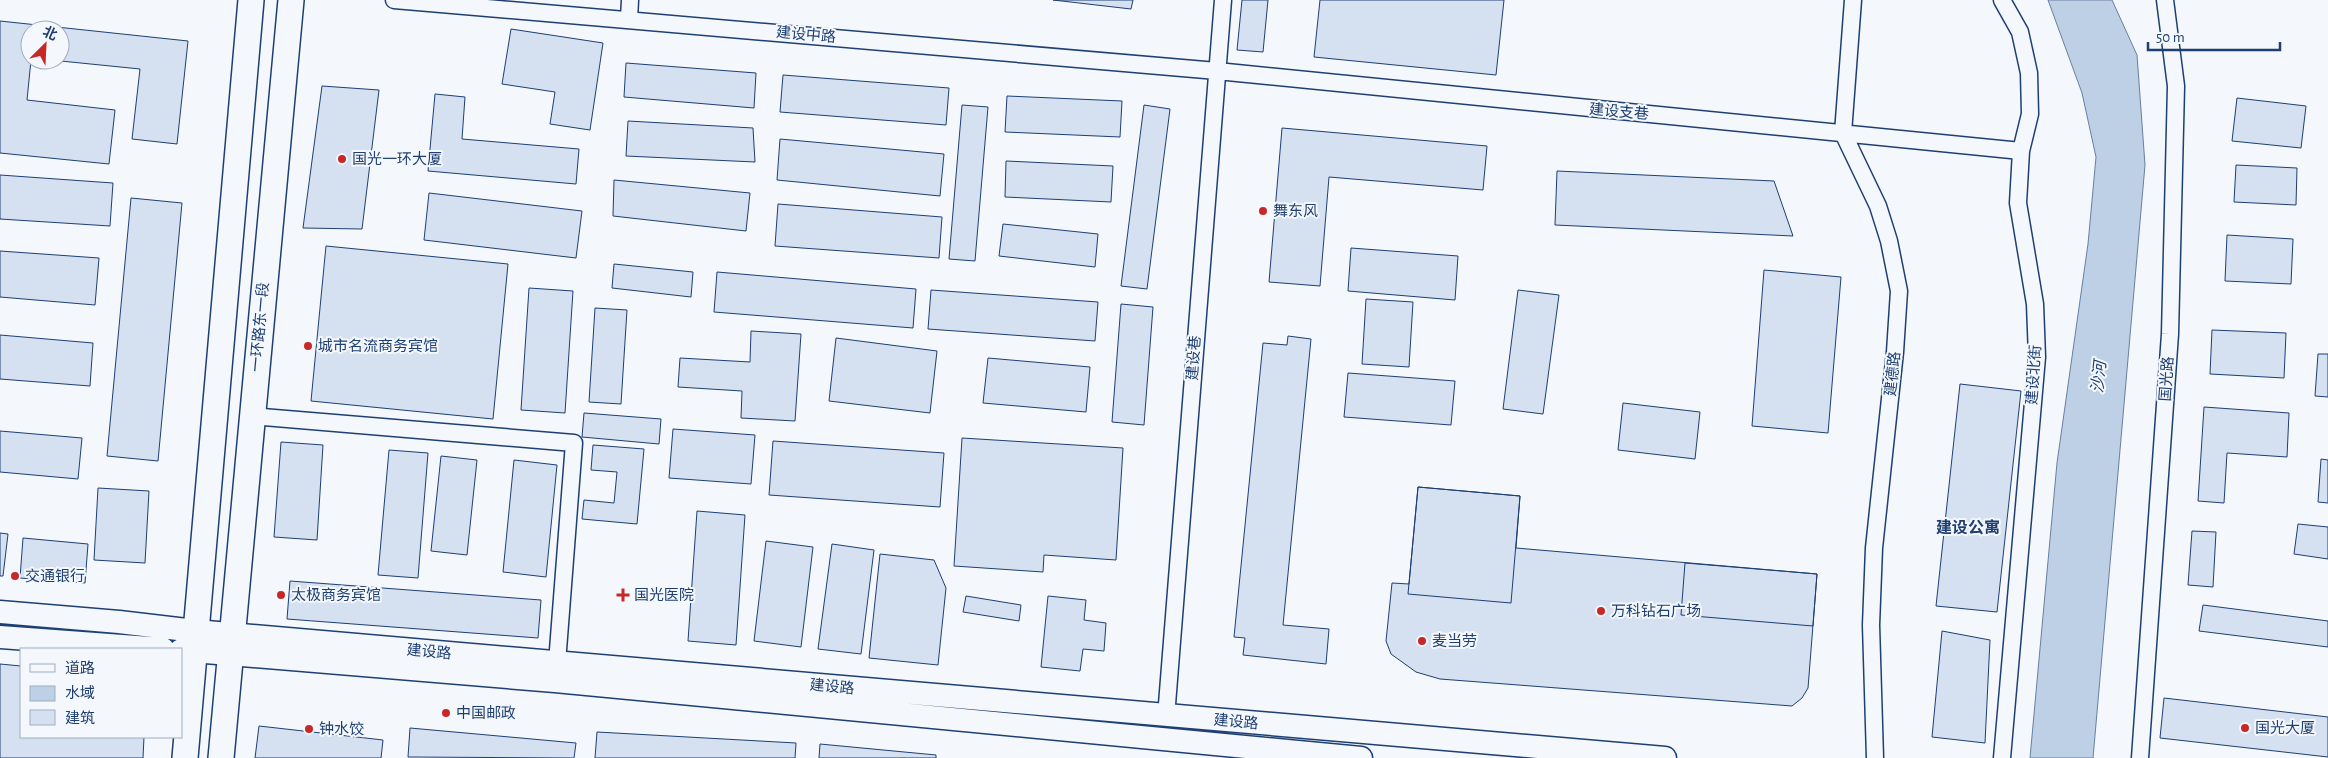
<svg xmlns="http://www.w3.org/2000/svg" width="2328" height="758" viewBox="0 0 2328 758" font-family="'Alegreya Sans','Noto Sans SC',sans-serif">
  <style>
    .water { fill: #bed0e5; stroke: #687fa3 }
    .building { fill: #d5e0f0; stroke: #1d3f73 }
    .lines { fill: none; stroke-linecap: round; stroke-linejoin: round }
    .street-casing { stroke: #1d3f73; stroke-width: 19 }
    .secondary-casing { stroke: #1d3f73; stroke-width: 25 }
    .primary-casing { stroke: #1d3f73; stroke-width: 28 }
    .street { stroke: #f4f7fb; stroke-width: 16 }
    .secondary { stroke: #f4f7fb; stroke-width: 22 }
    .primary { stroke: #f4f7fb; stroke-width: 25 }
    .poi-dot { fill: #c62828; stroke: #f4f7fb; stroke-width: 2 }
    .labels { text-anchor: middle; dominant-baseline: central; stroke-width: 4; stroke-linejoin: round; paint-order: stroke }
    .street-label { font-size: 15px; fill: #1d3f73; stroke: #f4f7fb }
    .poi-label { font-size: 15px; fill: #1d3f73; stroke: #f4f7fb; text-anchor: start }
    .water-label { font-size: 16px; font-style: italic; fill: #1d3f73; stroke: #f4f7fb }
    .neighbourhood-label { font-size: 16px; font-weight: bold; fill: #1d3f73; stroke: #f4f7fb }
  </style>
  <rect width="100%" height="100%" fill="#f4f7fb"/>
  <path class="water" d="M 2048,0 L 2112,0 L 2137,55 L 2145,165 L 2093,758 L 2030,758 L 2057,463 L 2088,244 L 2096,157 L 2082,93 Z"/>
  <path class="building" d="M 1053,0 L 1133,0 L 1131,9 Z
    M 1242,0 L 1268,0 L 1263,52 L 1237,50 Z
    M 1320,0 L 1504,0 L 1496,75 L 1314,57 Z
    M 0,21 L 188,41 L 177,144 L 132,139 L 140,69 L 51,60 L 60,60 L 60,30 L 30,30 L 31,60 L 27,100 L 115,110 L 109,164 L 0,153 Z
    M 511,29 L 603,43 L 590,130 L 550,124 L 555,92 L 502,84 Z
    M 626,63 L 756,73 L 754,108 L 624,97 Z
    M 783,75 L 949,88 L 946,125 L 780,112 Z
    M 322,86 L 379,90 L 362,229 L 303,228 Z
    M 435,94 L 465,97 L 462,139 L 579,149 L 576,184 L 428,171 Z
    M 1007,96 L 1122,101 L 1120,137 L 1005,132 Z
    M 2237,98 L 2306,106 L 2301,148 L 2232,141 Z
    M 962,105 L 988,107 L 975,261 L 949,259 Z
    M 1144,105 L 1170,109 L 1147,289 L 1121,286 Z
    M 628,121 L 753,128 L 755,162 L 626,156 Z
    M 1282,128 L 1487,146 L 1483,190 L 1329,177 L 1320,286 L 1269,282 Z
    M 780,139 L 944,154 L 940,196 L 777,180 Z
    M 1006,161 L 1113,166 L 1111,202 L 1005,197 Z
    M 2236,165 L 2297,168 L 2296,205 L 2234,202 Z
    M 1557,171 L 1774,181 L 1793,236 L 1555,225 Z
    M 0,175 L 113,183 L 110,226 L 0,219 Z
    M 614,180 L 750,193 L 746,231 L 613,216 Z
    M 429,193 L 582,211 L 576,258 L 424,240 Z
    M 131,198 L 182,203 L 158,461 L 107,456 Z
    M 778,204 L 942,217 L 939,258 L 775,246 Z
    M 1003,224 L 1098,234 L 1095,267 L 999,256 Z
    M 2227,235 L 2293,239 L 2291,284 L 2225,281 Z
    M 326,246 L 508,264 L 493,419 L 311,401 Z
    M 1351,248 L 1458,256 L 1455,300 L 1348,291 Z
    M 0,251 L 99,258 L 95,305 L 0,297 Z
    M 614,264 L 693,272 L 691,297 L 612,288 Z
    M 1764,270 L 1841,277 L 1828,433 L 1752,426 Z
    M 717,272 L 916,289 L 913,328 L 714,312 Z
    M 529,288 L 573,291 L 565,413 L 521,410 Z
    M 931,290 L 1098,302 L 1095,341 L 928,329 Z
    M 1518,290 L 1559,295 L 1543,414 L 1503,409 Z
    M 1366,299 L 1413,302 L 1409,367 L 1362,364 Z
    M 1121,304 L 1153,307 L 1144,425 L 1112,422 Z
    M 595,308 L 627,310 L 621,404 L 589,402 Z
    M 2212,330 L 2286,333 L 2284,378 L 2210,374 Z
    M 751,331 L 801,334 L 795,421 L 741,418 L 742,391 L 678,387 L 680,358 L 750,362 Z
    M 0,335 L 93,343 L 90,386 L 0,379 Z
    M 1288,336 L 1311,339 L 1283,625 L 1329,629 L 1326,664 L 1243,655 L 1245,638 L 1234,637 L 1263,343 L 1287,345 Z
    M 836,338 L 937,351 L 930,413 L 829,401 Z
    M 2318,354 L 2328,354 L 2328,397 L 2315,396 Z
    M 988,358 L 1090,367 L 1086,412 L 983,403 Z
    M 1348,373 L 1455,381 L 1451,425 L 1344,417 Z
    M 1960,384 L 2021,391 L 1997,612 L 1936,606 Z
    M 1623,403 L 1700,412 L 1695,459 L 1618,450 Z
    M 2204,407 L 2289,413 L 2287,457 L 2227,453 L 2224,503 L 2198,501 Z
    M 584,413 L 661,419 L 659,444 L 582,437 Z
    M 673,429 L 755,435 L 751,484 L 669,478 Z
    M 0,431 L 82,438 L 78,479 L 0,472 Z
    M 962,438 L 1123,448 L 1116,560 L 1044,555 L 1043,572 L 954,566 Z
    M 773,441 L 944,453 L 940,507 L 769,495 Z
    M 281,442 L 323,445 L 317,540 L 274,537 Z
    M 593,445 L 644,449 L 637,524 L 582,519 L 584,500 L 614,503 L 617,472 L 591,470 Z
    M 389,450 L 428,453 L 418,578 L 378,575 Z
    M 441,456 L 477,460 L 467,555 L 431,551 Z
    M 2321,459 L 2328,460 L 2328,503 L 2318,502 Z
    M 514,460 L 557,465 L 546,577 L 503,572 Z
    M 1418,487 L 1520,496 L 1516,548 L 1817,574 L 1808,688 L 1802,698 L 1792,706 L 1440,679 L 1416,672 L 1391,654 L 1386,641 L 1392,583 L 1409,584 Z
    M 1418,487 L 1520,496 L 1511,603 L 1408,594 Z
    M 98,488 L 149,491 L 145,563 L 94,560 Z
    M 697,511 L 745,515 L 736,645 L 688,641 Z
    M 2298,524 L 2328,527 L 2328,559 L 2294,554 Z
    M 2192,531 L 2216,532 L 2213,587 L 2188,585 Z
    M 0,533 L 8,534 L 3,576 L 0,576 Z
    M 23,538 L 88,544 L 85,583 L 20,578 Z
    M 766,541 L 813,547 L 801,647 L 754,641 Z
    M 832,544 L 874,550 L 861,654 L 818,649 Z
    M 880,554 L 934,560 L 946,588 L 938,665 L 869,658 Z
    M 1685,563 L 1817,574 L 1813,626 L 1681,615 Z
    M 290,581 L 541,600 L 538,638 L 287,619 Z
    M 966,596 L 1021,605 L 1019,621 L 963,612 Z
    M 1048,596 L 1086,600 L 1084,620 L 1106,623 L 1104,651 L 1083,649 L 1080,671 L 1041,667 Z
    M 2203,605 L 2328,621 L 2328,647 L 2199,631 Z
    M 1942,631 L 1990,640 L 1985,743 L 1932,737 Z
    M 0,664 L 21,666 L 21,737 L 144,737 L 143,758 L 0,758 Z
    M 2164,698 L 2328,717 L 2328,757 L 2160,738 Z
    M 259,726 L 383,740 L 381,758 L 255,758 Z
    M 410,728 L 576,743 L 574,758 L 408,757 Z
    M 597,732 L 796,743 L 795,758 L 595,758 Z
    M 820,744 L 936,755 L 936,758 L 819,758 Z"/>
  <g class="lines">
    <g class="street-casing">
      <path id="street" d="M 394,0 L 1217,71 L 2021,151
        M 1853,0 L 1843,133 L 1878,206 L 1889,241 L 1899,291 L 1895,352 L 1874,548 L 1871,625 L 1875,758
        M 2002,0 L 2020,32 L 2029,73 L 2030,114 L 2021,151 L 2018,203 L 2035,304 L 2037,357 L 2002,758
        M 629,19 L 630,0
        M 252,416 L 574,443 L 557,663
        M 1166,717 L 1223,0
        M 2140,758 L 2170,334 L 2176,86 L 2165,0"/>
    </g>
    <g class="secondary-casing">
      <path id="secondary" d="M 0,612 L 119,622 L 195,631 L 1665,758
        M 0,637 L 163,649
        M 181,650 L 555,681 L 1361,758"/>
    </g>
    <g class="primary-casing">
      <path id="primary" d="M 185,758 L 251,0
        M 221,758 L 291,0"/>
    </g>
    <use href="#street" class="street"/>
    <use href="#secondary" class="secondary"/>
    <use href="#primary" class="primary"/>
  </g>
  <g class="poi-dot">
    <circle cx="342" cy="159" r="5"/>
    <circle cx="1263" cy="211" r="5"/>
    <circle cx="308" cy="346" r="5"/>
    <circle cx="15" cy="576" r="5"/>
    <circle cx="281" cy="595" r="5"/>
    <path d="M620.5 587.5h5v5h5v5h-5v5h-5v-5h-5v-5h5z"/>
    <circle cx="1601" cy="611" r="5"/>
    <circle cx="1422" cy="641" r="5"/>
    <circle cx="446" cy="713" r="5"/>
    <circle cx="2245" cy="728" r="5"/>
    <circle cx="309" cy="729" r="5"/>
  </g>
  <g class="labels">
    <g class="street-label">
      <text transform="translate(806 35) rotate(5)">建设中路</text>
      <text transform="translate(1619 112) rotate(5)">建设支巷</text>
      <text transform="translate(260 327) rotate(-85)">一环路东一段</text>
      <text transform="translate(1194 358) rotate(-86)">建设巷</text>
      <text transform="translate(1893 374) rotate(-84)">建德路</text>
      <text transform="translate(2034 375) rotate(-86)">建设北街</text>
      <text transform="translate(2167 379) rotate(-86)">国光路</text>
      <text transform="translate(429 652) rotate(5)">建设路</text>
      <text transform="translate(832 687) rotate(5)">建设路</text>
      <text transform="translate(1236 722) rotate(5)">建设路</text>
    </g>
    <g class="poi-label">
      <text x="352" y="159">国光一环大厦</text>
      <text x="1273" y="211">舞东风</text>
      <text x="318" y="346">城市名流商务宾馆</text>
      <text x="25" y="576">交通银行</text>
      <text x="291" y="595">太极商务宾馆</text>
      <text x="634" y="595">国光医院</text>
      <text x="1611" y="611">万科钻石广场</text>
      <text x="1432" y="641">麦当劳</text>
      <text x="456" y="713">中国邮政</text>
      <text x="2255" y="728">国光大厦</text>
      <text x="319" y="729">钟水饺</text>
    </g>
    <g class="water-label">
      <text transform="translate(2099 377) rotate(-84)">沙河</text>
    </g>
    <g class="neighbourhood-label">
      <text x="1968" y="528">建设公寓</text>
    </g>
  </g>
  <rect x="20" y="648" width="162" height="90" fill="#f4f7fb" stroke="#9eadc5"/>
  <rect x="30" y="664" width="25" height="8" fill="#f4f7fb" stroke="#9eadc5"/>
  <text x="65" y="673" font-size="15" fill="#1d3f73">道路</text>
  <rect x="30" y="686" width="25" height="15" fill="#bed0e5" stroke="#9eadc5"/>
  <text x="65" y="698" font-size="15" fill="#1d3f73">水域</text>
  <rect x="30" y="710" width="25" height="15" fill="#d5e0f0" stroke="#9eadc5"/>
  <text x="65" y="723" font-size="15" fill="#1d3f73">建筑</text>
  <g transform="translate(45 45) rotate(24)"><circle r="24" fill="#f4f7fb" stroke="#9eadc5"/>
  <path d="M0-4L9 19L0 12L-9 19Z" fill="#c62828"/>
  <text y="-8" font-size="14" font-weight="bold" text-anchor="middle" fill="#1d3f73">北</text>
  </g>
  <path d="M2148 42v8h132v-8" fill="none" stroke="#1d3f73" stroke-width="2.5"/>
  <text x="2156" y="42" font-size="15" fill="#1d3f73" stroke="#f4f7fb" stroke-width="4" paint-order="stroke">50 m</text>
</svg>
